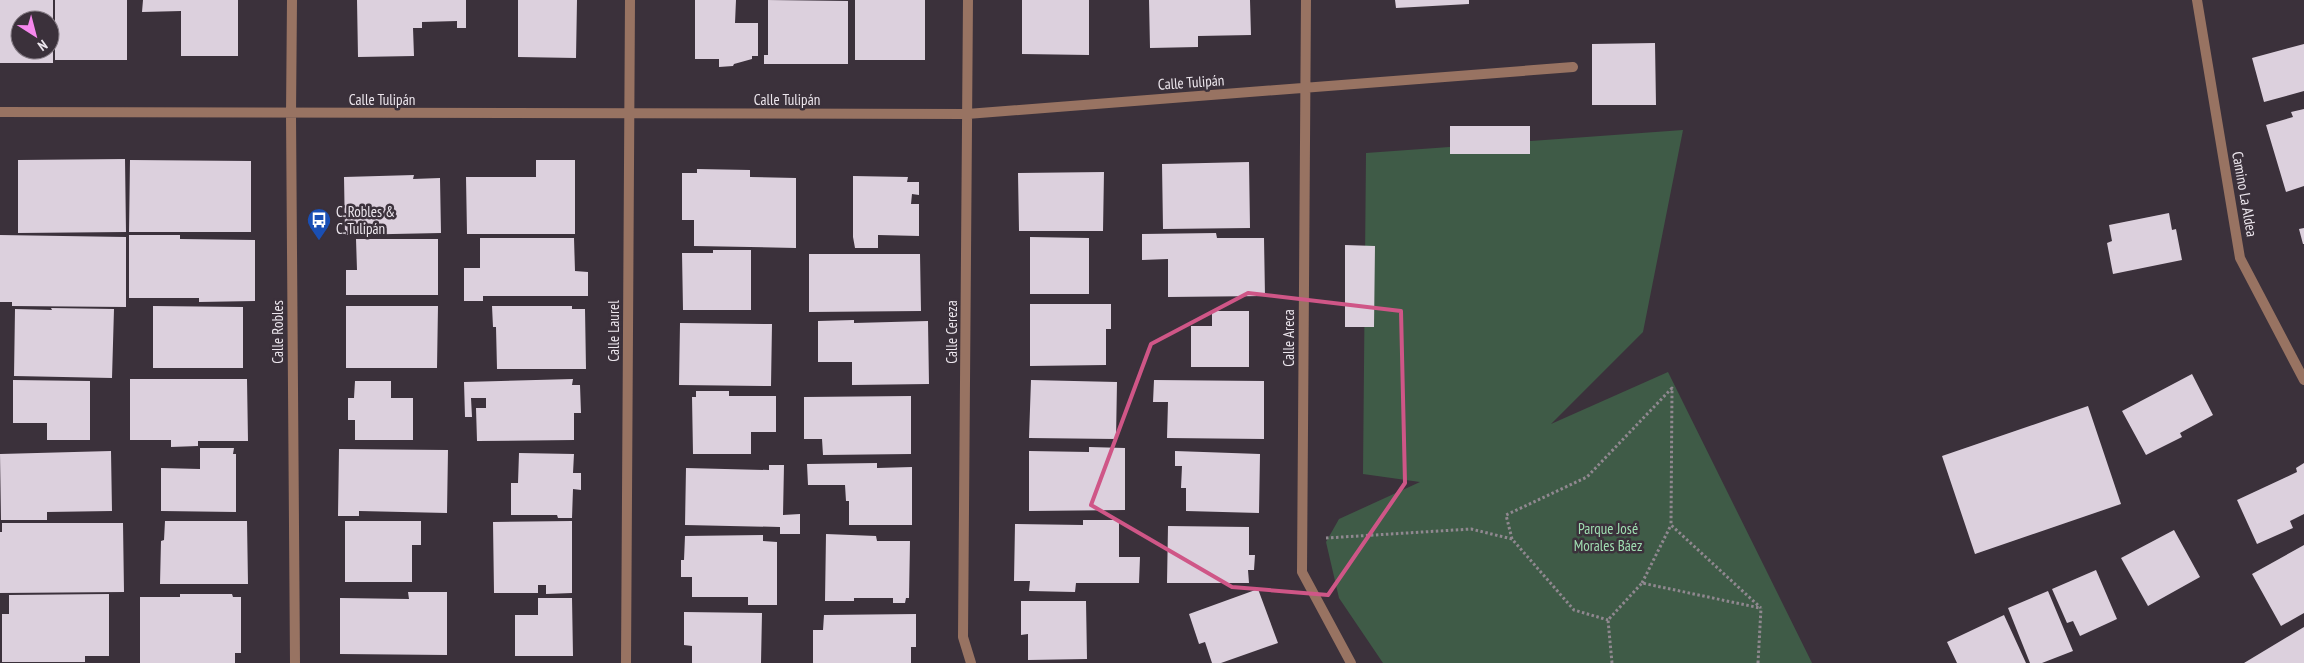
<svg xmlns="http://www.w3.org/2000/svg" width="2304" height="663" viewBox="0 0 2304 663" font-family="'PT Sans Narrow',sans-serif">
  <style>
    .green { fill: #3f5b47 }
    .building { fill: #dcd0dd; fill-rule: evenodd }
    .lines { fill: none; stroke-linecap: round; stroke-linejoin: round }
    .path { stroke: #908890; stroke-width: 3; stroke-dasharray: 2.5 2.5; stroke-linecap: butt }
    .minor { stroke: #987362; stroke-width: 10 }
    .tertiary { stroke: #987362; stroke-width: 10 }
    .marked { fill: none; stroke: #cf5687; stroke-width: 4; stroke-linejoin: round }
    .labels { text-anchor: middle; dominant-baseline: central; stroke-width: 5; stroke-linejoin: round; paint-order: stroke }
    .street-label { font-size: 15px; fill: #ece6ed; stroke: #3b313b }
    .poi-label { font-size: 15px; fill: #ece6ed; stroke: #3b313b; text-anchor: start }
    .park-label { font-size: 15px; fill: #a0deb2; stroke: #3b313b }
  </style>
  <rect width="100%" height="100%" fill="#3b313b"/>
  <path class="green" d="M 1683,130 L 1643,332 L 1551,424 L 1668,372 L 1812,663 L 1383,663 L 1339,598 L 1326,542 L 1339,519 L 1420,482 L 1363,474 L 1366,153 Z"/>
  <path class="building" d="M 0,0 L 53,0 L 53,63 L 0,63 ZM 20,20 L 50,20 L 50,50 L 20,50 Z
    M 55,0 L 127,0 L 127,60 L 55,60 Z
    M 143,0 L 238,0 L 238,56 L 181,56 L 181,11 L 142,12 Z
    M 357,0 L 466,0 L 466,28 L 457,28 L 457,21 L 422,22 L 422,28 L 413,28 L 414,56 L 358,57 Z
    M 518,0 L 577,0 L 576,58 L 518,57 Z
    M 695,0 L 736,0 L 735,23 L 758,23 L 758,56 L 752,56 L 752,59 L 734,64 L 733,66 L 719,67 L 719,59 L 695,59 Z
    M 768,0 L 848,1 L 848,64 L 764,64 L 764,55 L 768,55 Z
    M 855,0 L 925,0 L 925,60 L 855,60 Z
    M 1022,0 L 1089,0 L 1089,55 L 1022,54 Z
    M 1149,0 L 1250,0 L 1251,35 L 1198,36 L 1198,47 L 1150,48 Z
    M 1395,0 L 1469,0 L 1469,4 L 1396,8 Z
    M 1655,43 L 1656,105 L 1592,105 L 1592,44 Z
    M 2304,44 L 2304,91 L 2264,102 L 2252,58 Z
    M 2304,109 L 2304,186 L 2286,192 L 2266,125 L 2293,117 L 2291,112 Z
    M 1450,126 L 1530,126 L 1530,154 L 1450,154 Z
    M 125,159 L 126,232 L 18,233 L 18,160 Z
    M 130,160 L 251,161 L 251,232 L 129,232 Z
    M 536,160 L 575,160 L 575,234 L 467,234 L 466,177 L 536,177 Z
    M 1249,162 L 1250,228 L 1163,229 L 1162,164 Z
    M 697,169 L 750,170 L 750,177 L 796,178 L 796,248 L 694,246 L 694,220 L 682,220 L 682,173 L 697,173 Z
    M 1104,172 L 1103,231 L 1019,231 L 1018,173 Z
    M 414,175 L 413,179 L 440,178 L 441,233 L 345,235 L 344,177 Z
    M 853,176 L 908,177 L 907,182 L 919,182 L 919,195 L 912,194 L 911,204 L 919,204 L 919,236 L 878,235 L 878,248 L 855,248 L 853,237 Z
    M 2169,213 L 2172,230 L 2176,229 L 2182,260 L 2113,274 L 2107,243 L 2112,241 L 2109,225 Z
    M 2304,228 L 2304,244 L 2303,244 L 2299,229 Z
    M 1216,233 L 1217,238 L 1264,238 L 1265,296 L 1168,297 L 1168,259 L 1142,260 L 1142,234 Z
    M 0,235 L 126,237 L 126,307 L 12,306 L 12,302 L 0,302 Z
    M 129,235 L 180,235 L 180,239 L 255,240 L 255,301 L 199,302 L 199,298 L 129,298 Z
    M 1030,237 L 1089,238 L 1089,294 L 1030,294 Z
    M 480,238 L 574,238 L 575,271 L 588,272 L 588,296 L 483,296 L 483,301 L 464,301 L 464,268 L 480,268 Z
    M 356,239 L 438,239 L 438,295 L 346,295 L 346,270 L 357,270 Z
    M 1345,245 L 1375,246 L 1374,327 L 1345,327 Z
    M 713,250 L 751,250 L 751,310 L 683,310 L 682,253 L 713,253 Z
    M 809,254 L 920,254 L 921,311 L 809,312 Z
    M 1030,304 L 1111,304 L 1111,329 L 1106,329 L 1106,365 L 1030,366 Z
    M 153,306 L 243,307 L 243,368 L 153,368 Z
    M 346,306 L 438,306 L 437,368 L 346,368 Z
    M 492,306 L 572,306 L 572,309 L 585,309 L 586,369 L 497,369 L 496,327 L 493,327 Z
    M 51,308 L 114,309 L 112,378 L 14,376 L 15,309 L 52,310 Z
    M 1212,311 L 1249,311 L 1249,367 L 1191,367 L 1191,326 L 1212,326 Z
    M 854,320 L 854,323 L 928,321 L 929,384 L 852,385 L 852,362 L 818,362 L 818,321 Z
    M 680,323 L 772,324 L 771,386 L 679,385 Z
    M 2192,374 L 2213,415 L 2180,433 L 2182,437 L 2146,455 L 2122,411 Z
    M 130,379 L 247,379 L 248,441 L 198,441 L 198,446 L 171,447 L 171,440 L 130,440 Z
    M 573,379 L 572,385 L 580,385 L 581,413 L 574,413 L 574,440 L 477,441 L 476,408 L 486,408 L 486,398 L 471,398 L 472,417 L 465,417 L 464,382 Z
    M 13,380 L 90,381 L 90,440 L 47,440 L 47,423 L 13,423 Z
    M 1031,380 L 1117,382 L 1116,439 L 1029,438 Z
    M 1154,380 L 1264,381 L 1264,439 L 1167,438 L 1168,402 L 1153,402 Z
    M 355,381 L 391,381 L 391,398 L 413,398 L 413,440 L 355,440 L 355,420 L 348,420 L 348,398 L 354,398 Z
    M 696,391 L 729,391 L 729,396 L 776,396 L 776,432 L 751,432 L 751,454 L 693,454 L 692,397 L 696,397 Z
    M 911,396 L 911,454 L 823,455 L 822,439 L 804,439 L 804,397 Z
    M 2088,406 L 2121,504 L 1975,554 L 1942,456 Z
    M 1089,447 L 1125,448 L 1125,510 L 1029,511 L 1029,451 L 1089,452 Z
    M 200,448 L 234,448 L 233,454 L 236,454 L 236,512 L 161,511 L 161,468 L 200,469 Z
    M 339,449 L 448,450 L 447,513 L 359,511 L 359,516 L 338,516 Z
    M 111,451 L 112,511 L 47,512 L 47,520 L 1,520 L 0,454 Z
    M 1175,451 L 1260,454 L 1259,513 L 1186,511 L 1186,488 L 1181,488 L 1182,466 L 1175,466 Z
    M 519,453 L 574,454 L 573,473 L 581,473 L 581,490 L 573,489 L 572,518 L 558,518 L 557,515 L 511,515 L 511,483 L 518,483 Z
    M 877,463 L 877,468 L 912,467 L 912,525 L 849,525 L 849,501 L 846,501 L 845,485 L 808,485 L 807,464 Z
    M 2304,463 L 2304,514 L 2290,521 L 2293,528 L 2257,544 L 2237,500 L 2297,472 L 2296,468 Z
    M 769,465 L 784,465 L 783,515 L 800,514 L 800,534 L 780,534 L 780,527 L 685,525 L 686,468 L 769,470 Z
    M 1083,520 L 1119,520 L 1119,557 L 1140,557 L 1139,583 L 1076,583 L 1075,592 L 1029,591 L 1030,581 L 1014,581 L 1015,524 L 1083,525 Z
    M 165,521 L 247,521 L 248,584 L 160,584 L 161,541 L 164,540 Z
    M 345,521 L 421,521 L 421,545 L 412,545 L 412,582 L 345,582 Z
    M 572,521 L 572,593 L 546,594 L 546,585 L 538,585 L 538,593 L 494,593 L 493,522 Z
    M 2,523 L 123,523 L 124,592 L 0,593 L 0,532 L 2,532 Z
    M 1168,526 L 1249,527 L 1249,555 L 1255,555 L 1254,570 L 1248,570 L 1249,583 L 1167,583 Z
    M 2174,530 L 2200,577 L 2148,606 L 2121,558 Z
    M 826,534 L 876,536 L 877,541 L 910,541 L 909,598 L 906,598 L 905,603 L 893,603 L 893,598 L 854,598 L 854,601 L 825,601 Z
    M 763,535 L 763,541 L 777,542 L 777,605 L 748,605 L 748,597 L 692,597 L 692,577 L 681,577 L 681,560 L 684,560 L 685,536 Z
    M 2304,545 L 2304,613 L 2281,626 L 2252,574 Z
    M 2096,570 L 2117,619 L 2080,636 L 2073,621 L 2067,623 L 2052,589 Z
    M 1258,589 L 1278,643 L 1221,663 L 1212,663 L 1205,642 L 1199,644 L 1189,614 Z
    M 2048,591 L 2073,651 L 2042,663 L 2030,663 L 2008,608 Z
    M 408,592 L 447,592 L 447,655 L 340,654 L 340,598 L 409,599 Z
    M 109,594 L 109,656 L 85,656 L 85,662 L 2,662 L 2,614 L 9,614 L 9,595 Z
    M 180,594 L 232,594 L 233,597 L 241,597 L 241,653 L 235,653 L 235,663 L 140,663 L 140,597 L 180,597 Z
    M 538,598 L 572,598 L 573,656 L 515,656 L 515,615 L 538,615 Z
    M 1021,601 L 1086,601 L 1087,659 L 1028,660 L 1028,634 L 1021,635 Z
    M 684,612 L 762,613 L 761,663 L 692,663 L 692,646 L 684,645 Z
    M 916,614 L 916,647 L 911,647 L 911,663 L 813,663 L 813,630 L 823,630 L 824,615 Z
    M 2004,615 L 2026,663 L 1957,663 L 1947,642 Z
    M 2304,627 L 2304,663 L 2244,663 Z"/>
  <g class="lines">
    <path class="path" d="M 1326,538 L 1471,529 L 1512,539 L 1574,610 L 1608,620
      M 1512,539 L 1506,515 L 1587,477 L 1672,388 L 1671,525 L 1761,608
      M 1642,583 L 1671,525
      M 1612,663 L 1608,620 L 1642,583 L 1760,608
      M 1758,663 L 1761,608"/>
    <path class="minor" d="M 292,0 L 291,114 L 295,663
      M 968,0 L 963,637 L 971,663
      M 1306,0 L 1302,572 L 1351,663
      M 0,112 L 967,114 L 1573,67
      M 626,663 L 630,0"/>
    <path class="tertiary" d="M 2197,0 L 2240,258 L 2304,380"/>
  </g>
  <path class="marked" d="M 1248,293 L 1401,311 L 1405,483 L 1328,595 L 1232,587 L 1091,505 L 1151,344 Z"/>
  <defs>
    <g id="bus-pin" transform="scale(1.25)"><path d="M0 17L-7.5 6A9.5 9.5 0 1 1 7.5 6Z" fill="#1a4fb4" stroke="#3b313b"/><path d="M-5-6H5V4H4V6H2V4H-2V6H-4V4H-5ZM-3.5-4V0h7V-4ZM-3.5 1.2v1.5H-2V1.2ZM2 1.2v1.5H3.5V1.2Z" fill="#fff"/></g>
  </defs>
  <g fill-rule="evenodd">
    <use href="#bus-pin" x="319" y="220"/>
  </g>
  <g class="labels">
    <g class="street-label">
      <text transform="translate(1191 82) rotate(-4)">Calle Tulipán</text>
      <text x="382" y="99">Calle Tulipán</text>
      <text x="787" y="99">Calle Tulipán</text>
      <text transform="translate(2245 194) rotate(80)">Camino La Aldea</text>
      <text transform="translate(613 331) rotate(-90)">Calle Laurel</text>
      <text transform="translate(277 332) rotate(-90)">Calle Robles</text>
      <text transform="translate(951 332) rotate(-90)">Calle Cereza</text>
      <text transform="translate(1288 338) rotate(-90)">Calle Areca</text>
    </g>
    <g class="poi-label">
      <text x="336" y="211">C. Robles &amp;<tspan x="336" dy="17">C. Tulipán</tspan></text>
    </g>
    <g class="park-label">
      <text x="1608" y="528">Parque José<tspan x="1608" dy="17">Morales Báez</tspan></text>
    </g>
  </g>
  <g transform="translate(35 35) rotate(144)"><circle r="24" fill="#3b313b" stroke="#827982"/>
  <path d="M0-4L9 19L0 12L-9 19Z" fill="#f688ed"/>
  <text y="-8" font-size="14" font-weight="bold" text-anchor="middle" fill="#ece6ed">N</text>
  </g>
</svg>
